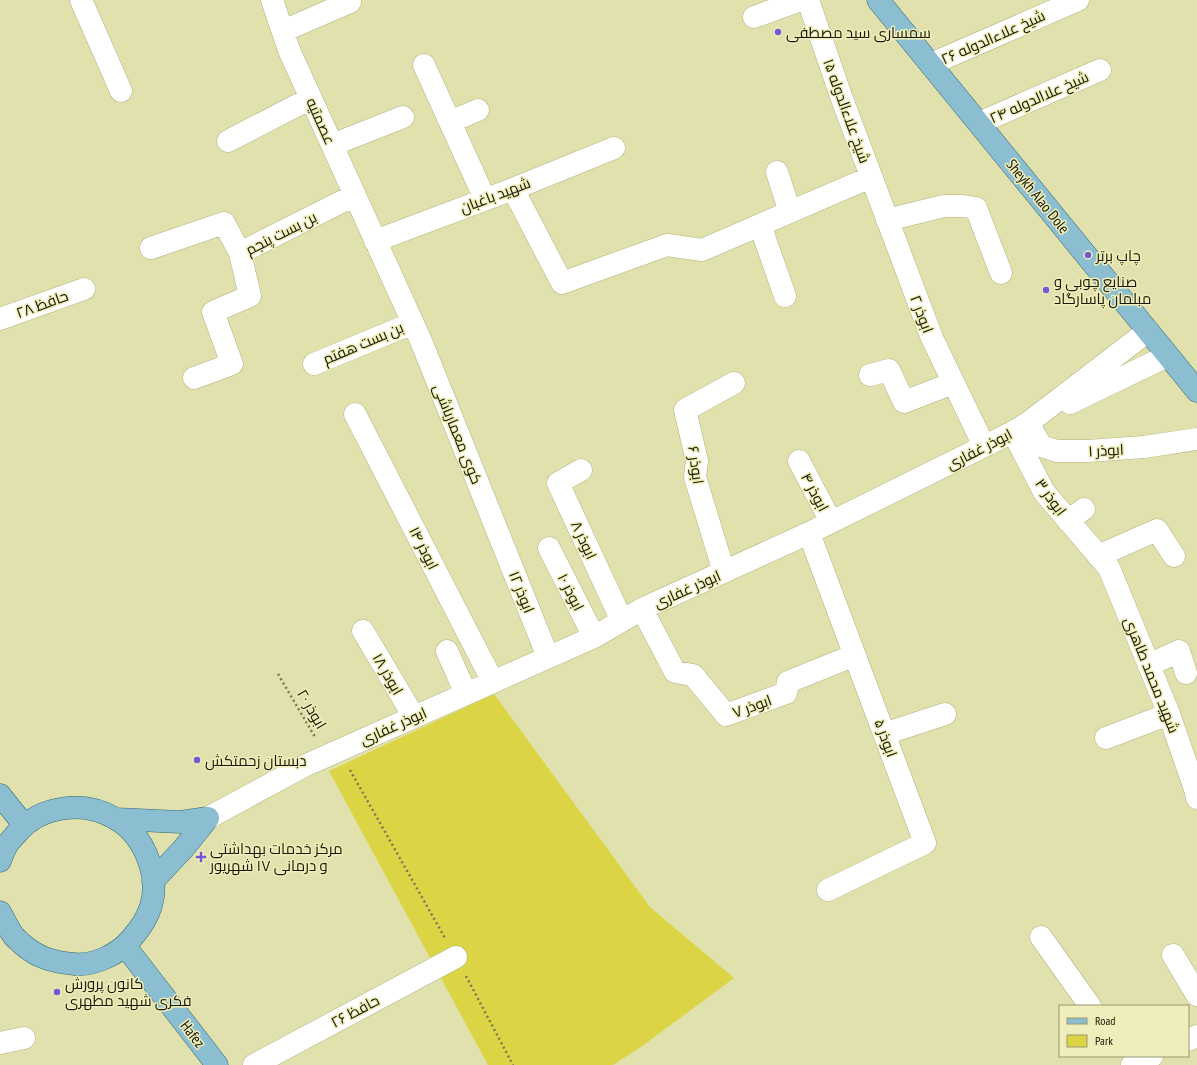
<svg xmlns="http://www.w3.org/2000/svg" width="1197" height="1065" viewBox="0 0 1197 1065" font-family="'PT Sans Narrow',Cairo,sans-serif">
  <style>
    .green { fill: #dbd545 }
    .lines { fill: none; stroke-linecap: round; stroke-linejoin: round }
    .minor-casing { stroke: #b3b281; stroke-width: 23 }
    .major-casing { stroke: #316876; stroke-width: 23 }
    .path { stroke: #797956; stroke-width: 2.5; stroke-dasharray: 2 3; stroke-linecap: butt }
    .minor { stroke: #fff; stroke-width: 22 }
    .major { stroke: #8cbed2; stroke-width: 22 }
    .poi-dot { fill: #6f5ad4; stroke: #efeeba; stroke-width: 1.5 }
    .labels { text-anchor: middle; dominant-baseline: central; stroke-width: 3; stroke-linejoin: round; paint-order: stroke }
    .poi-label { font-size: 15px; fill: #171704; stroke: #efeeba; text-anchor: start }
    .street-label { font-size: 15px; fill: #171704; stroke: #efeeba }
  </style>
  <rect width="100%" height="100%" fill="#e1e1ad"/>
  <path class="green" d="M 494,694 L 650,907 L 734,978 L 641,1047 L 613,1065 L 488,1065 L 329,771 Z"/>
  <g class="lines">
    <g class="minor-casing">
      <path id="minor" d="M 81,0 L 121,91
        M 272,0 L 289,50 L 421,341 L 548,657
        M 808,0 L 842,99 L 932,338 L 984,446
        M 754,17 L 801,0
        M 283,31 L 350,2
        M 931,64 L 1078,0
        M 424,65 L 485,199
        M 450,122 L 478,110
        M 979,123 L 1100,70
        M 228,141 L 311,98
        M 332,145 L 403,117
        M 777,172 L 790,212
        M 513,189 L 562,283 L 667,245 L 702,250 L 871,177
        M 887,220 L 944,206 L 963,206 L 976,208 L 1001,273
        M 760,225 L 785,296
        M 375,241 L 513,189 L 614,148
        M 151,248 L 224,223 L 240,253
        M 0,319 L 84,289
        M 314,364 L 413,323
        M 870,375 L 889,370 L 904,402 L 953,383
        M 194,378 L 232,364 L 213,312 L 250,296 L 240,253 L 355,195
        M 1070,403 L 1167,356
        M 355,414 L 493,682
        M 1028,423 L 1041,446 L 1057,451 L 1088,451 L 1144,447 L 1197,439
        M 1013,432 L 1044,492 L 1109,568 L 1169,714 L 1196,792 L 1197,798
        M 799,461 L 831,522
        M 581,470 L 558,483 L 622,621
        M 1068,521 L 1084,509
        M 809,533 L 925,843 L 828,890
        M 549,548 L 594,637
        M 1098,556 L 1157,530 L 1174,556
        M 724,572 L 695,477 L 697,461 L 685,410 L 734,383
        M 642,609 L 675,672 L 693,675 L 726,715 L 786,693 L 788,682 L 855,655
        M 363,631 L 414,717
        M 447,651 L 466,694
        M 1149,665 L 1179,651 L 1186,673
        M 884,734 L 945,714
        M 1106,738 L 1169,714
        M 208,818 L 304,766 L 594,637 L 642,609 L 809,533 L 1013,432 L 1028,423 L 1148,331
        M 1041,937 L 1090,1006
        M 1173,955 L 1197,995
        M 1188,1040 L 1197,1036
        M 0,1043 L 24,1038
        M 254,1065 L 456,957
        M 1132,1065 L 1152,1056"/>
    </g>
    <g class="major-casing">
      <path id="major" d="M 878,0 L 1197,391
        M 0,795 L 24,825
        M 117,819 L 180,822 L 208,818 L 183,849 L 153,881
        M 0,861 C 2,856 4,850 7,845 C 10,840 14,837 17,833 C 41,805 85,800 116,819 C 144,835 160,875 151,906 C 147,919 140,929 131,939 C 119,954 94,966 74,964 C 53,962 38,958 22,944 C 19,941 15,938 13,935 C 8,928 4,919 0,912
        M 125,946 L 217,1065"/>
    </g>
    <path class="path" d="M 278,674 L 315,737
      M 350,770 L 445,938
      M 466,976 L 513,1065"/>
    <use href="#minor" class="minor"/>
    <use href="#major" class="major"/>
  </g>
  <g class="poi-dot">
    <circle cx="778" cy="32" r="4"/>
    <circle cx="1088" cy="255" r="4"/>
    <circle cx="1046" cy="290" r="4"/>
    <circle cx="197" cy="760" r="4"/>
    <path d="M199 851h4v4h4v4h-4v4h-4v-4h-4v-4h4z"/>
    <circle cx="57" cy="992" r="4"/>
  </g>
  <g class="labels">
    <g class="poi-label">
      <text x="786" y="32">سمساری سید مصطفی</text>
      <text x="1096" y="255">چاپ برتر</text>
      <text x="1054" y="281">صنایع چوبی و<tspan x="1054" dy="17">مبلمان پاسارگاد</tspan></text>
      <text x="205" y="760">دبستان زحمتکش</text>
      <text x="210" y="848">مرکز خدمات بهداشتی<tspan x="210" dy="17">و درمانی ۱۷ شهریور</tspan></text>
      <text x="65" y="983">کانون پرورش<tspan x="65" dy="17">فکری شهید مطهری</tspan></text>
    </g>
    <g class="street-label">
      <text transform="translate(993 37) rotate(-24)">شیخ علاءالدوله ۲۶</text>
      <text transform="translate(1039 97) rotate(-24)">شیخ علاالدوله ۲۴</text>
      <text transform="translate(847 111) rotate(70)">شیخ علاءالدوله ۱۵</text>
      <text transform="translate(321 121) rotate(66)">عصمتیه</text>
      <text transform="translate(495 195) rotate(-21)">شهید باغبان</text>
      <text transform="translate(1038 196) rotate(51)">Sheykh Alao Dole</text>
      <text transform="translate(281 233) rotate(-27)">بن بست پنجم</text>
      <text transform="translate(42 304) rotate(-20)">حافظ ۲۸</text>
      <text transform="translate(922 314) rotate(69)">ابوذر ۲</text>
      <text transform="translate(363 343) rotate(-23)">بن بست هفتم</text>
      <text transform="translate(458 434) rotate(68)">کوی معمارباشی</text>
      <text transform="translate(979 449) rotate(-27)">ابوذر غفاری</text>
      <text transform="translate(1106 450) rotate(-3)">ابوذر ۱</text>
      <text transform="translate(696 465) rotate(82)">ابوذر ۶</text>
      <text transform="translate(815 492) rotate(62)">ابوذر ۴</text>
      <text transform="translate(1051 497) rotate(54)">ابوذر ۳</text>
      <text transform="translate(584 540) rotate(65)">ابوذر ۸</text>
      <text transform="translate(424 548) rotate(63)">ابوذر ۱۴</text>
      <text transform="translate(687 589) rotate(-24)">ابوذر غفاری</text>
      <text transform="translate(522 592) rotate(68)">ابوذر ۱۲</text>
      <text transform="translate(571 592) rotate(63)">ابوذر ۱۰</text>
      <text transform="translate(388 674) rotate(60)">ابوذر ۱۸</text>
      <text transform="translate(1152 675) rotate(68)">شهید محمد طاهری</text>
      <text transform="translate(752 706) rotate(-20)">ابوذر ۷</text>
      <text transform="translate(312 709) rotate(60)">ابوذر ۲۰</text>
      <text transform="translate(393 726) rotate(-24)">ابوذر غفاری</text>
      <text transform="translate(886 738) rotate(70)">ابوذر ۵</text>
      <text transform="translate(355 1011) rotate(-28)">حافظ ۲۶</text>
      <text transform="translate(193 1034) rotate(52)">Hafez</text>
    </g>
  </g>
  <rect x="1059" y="1005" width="130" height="52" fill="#efeeba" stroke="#999871"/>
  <rect x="1067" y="1018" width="20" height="6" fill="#8cbed2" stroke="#999871"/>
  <text x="1095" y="1025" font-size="12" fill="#171704">Road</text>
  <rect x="1067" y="1035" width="20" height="12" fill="#dbd545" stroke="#999871"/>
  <text x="1095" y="1045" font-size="12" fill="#171704">Park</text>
</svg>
